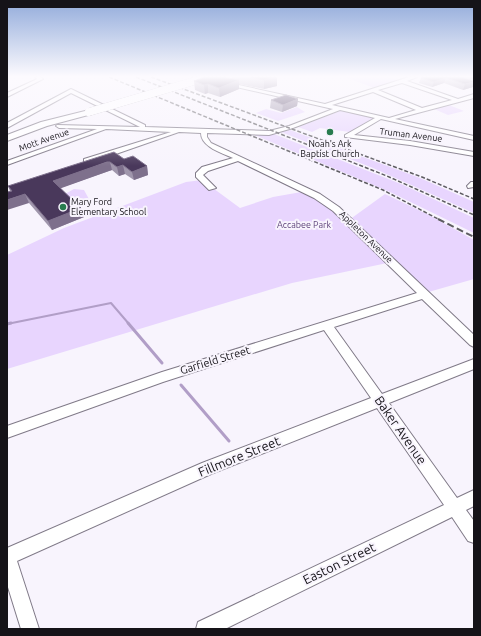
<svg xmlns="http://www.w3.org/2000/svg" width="481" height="636" viewBox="0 0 481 636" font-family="Ubuntu,sans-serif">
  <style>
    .green { fill: #e8d5fe }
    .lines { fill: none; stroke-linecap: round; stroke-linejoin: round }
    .stream-far1 { stroke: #b19ec7; stroke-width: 2 }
    .stream { stroke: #b19ec7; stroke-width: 3 }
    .minor-casing { stroke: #807a88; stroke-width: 2 }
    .major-casing { stroke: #807a88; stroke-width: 2 }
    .minor { fill: #fff; fill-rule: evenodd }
    .major { fill: #fff; fill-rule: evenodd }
    .rail-far1 { stroke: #5e5c62; stroke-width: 1.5; stroke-dasharray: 4 2; stroke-linecap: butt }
    .rail { stroke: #5e5c62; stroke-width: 2; stroke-dasharray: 7 3.5; stroke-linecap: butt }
    .major-bridge-casing { stroke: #807a88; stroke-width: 8; stroke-linecap: butt }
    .major-bridge { stroke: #fff; stroke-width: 8 }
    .wall { fill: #a096ac }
    .shaded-wall { fill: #7e708c }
    .building { fill: #49385b; stroke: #7e708c }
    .poi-dot { fill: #287c4e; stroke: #f8f4fd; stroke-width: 1.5 }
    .labels { text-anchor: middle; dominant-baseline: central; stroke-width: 4; stroke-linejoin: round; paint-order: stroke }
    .far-street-label { font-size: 9px; fill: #151318; stroke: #f8f4fd }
    .far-poi-label { font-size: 9px; fill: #151318; stroke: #f8f4fd }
    .far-park-label { font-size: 9px; fill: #5e447a; stroke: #f8f4fd }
    .street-label { font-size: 11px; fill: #151318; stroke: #f8f4fd }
    .near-street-label { font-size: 13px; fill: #151318; stroke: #f8f4fd }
  </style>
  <rect width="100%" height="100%" fill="#f8f4fd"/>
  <path class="green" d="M 345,77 L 389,77 L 401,81 L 377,89 Z
    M 449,105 L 464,111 L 448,115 L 434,109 Z
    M 297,107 L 305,112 L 278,121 L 256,113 L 266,109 L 281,113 Z
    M 340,111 L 350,111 L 375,118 L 350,132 L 320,128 L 312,132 L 298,127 Z
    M 290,130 L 420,178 L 474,202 L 474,213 L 373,168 L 281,132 Z
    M 252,134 L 274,134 L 401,184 L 474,218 L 474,233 L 390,192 Z
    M 202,180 L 240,208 L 273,197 L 307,191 L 349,220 L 385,194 L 431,216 L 474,240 L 474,279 L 425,293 L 392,262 L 292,283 L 7,369 L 7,255 L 64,228 L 186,182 Z
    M 74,189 L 84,190 L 90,201 L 77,204 L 65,194 Z"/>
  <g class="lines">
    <path class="stream-far1" d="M 7,324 L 111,303 L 129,324"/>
    <path class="stream" d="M 128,323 L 162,363
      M 7,324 L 11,323
      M 181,385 L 229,441"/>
    <g class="minor-casing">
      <path id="minor" d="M 35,77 L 41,77 L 43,79 L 7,97 L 7,93 L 35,80 L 37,79 Z
        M 192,77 L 202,77 L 325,104 L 409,77 L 417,77 L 407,81 L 458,99 L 474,94 L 474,98 L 395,119 L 474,136 L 474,140 L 381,119 L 354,135 L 410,141 L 474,152 L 474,156 L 410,145 L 345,137 L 345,135 L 375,118 L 340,110 L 293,128 L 269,135 L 207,133 L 207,137 L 211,143 L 320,194 L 339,207 L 474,335 L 474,347 L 470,345 L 422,299 L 334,327 L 382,394 L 474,359 L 474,369 L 389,403 L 457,498 L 474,490 L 474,506 L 466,510 L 474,521 L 474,543 L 468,541 L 452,517 L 225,629 L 196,629 L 198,622 L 444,505 L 377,408 L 211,474 L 17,561 L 39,629 L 21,629 L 7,584 L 7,548 L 202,463 L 371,398 L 324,330 L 163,382 L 7,438 L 7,426 L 162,372 L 417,293 L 333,211 L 314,198 L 238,161 L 208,171 L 203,175 L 216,188 L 209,190 L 196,177 L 196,173 L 202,167 L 233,158 C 222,153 201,147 201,133 L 179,132 L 90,163 L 84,163 L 84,159 L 171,132 L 106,129 L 7,165 L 7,161 L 97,129 L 59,128 L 56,126 L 57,125 L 140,127 L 71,93 L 7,128 L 7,123 L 71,89 L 145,125 L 145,127 L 269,131 L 289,126 L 333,109 ZM 402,83 L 452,100 L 422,108 L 378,90 ZM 373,92 L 416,110 L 389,118 L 332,105 Z
        M 471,182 L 474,182 L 474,187 L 468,188 L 467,186 Z"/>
    </g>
    <g class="major-casing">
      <path id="major" d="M 89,110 L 93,112 L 92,114 L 47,126 L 7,141 L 7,135 L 41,122 Z"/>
    </g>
    <use href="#minor" class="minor"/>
    <use href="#major" class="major"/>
    <path class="rail-far1" d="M 109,77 L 383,190 L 440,220
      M 136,77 L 387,176 L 474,215
      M 151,77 L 422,177 L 474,199"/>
    <path class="rail" d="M 438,219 L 474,237"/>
    <g class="major-bridge-casing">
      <path id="major-bridge" d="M 89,112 L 208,77"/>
    </g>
    <use href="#major-bridge" class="major-bridge"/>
  </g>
  <path class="wall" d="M 232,77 L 277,77 L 277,86 L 264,89 L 239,84 L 239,89 L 220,97 L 208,93 L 205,94 L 195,90 L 194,81 L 232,79 Z
    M 461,77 L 473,87 L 463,90 L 444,83 L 432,87 L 419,83 L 421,78 Z
    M 462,77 L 474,77 L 474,80 Z
    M 298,99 L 297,106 L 282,112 L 270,108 L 271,100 Z
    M 124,159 L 147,166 L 148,175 L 134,180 L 125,174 L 119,176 L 112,170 L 109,171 L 60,188 L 81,208 L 84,217 L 52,230 L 29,203 L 10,191 L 8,186 Z"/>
  <path class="shaded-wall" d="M 277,77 L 277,86 L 264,89 L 264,80 Z
    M 446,78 L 444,83 L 432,87 L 434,82 Z
    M 239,80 L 239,89 L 220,97 L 219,88 Z
    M 474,82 L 474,84 L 473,87 L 463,90 L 465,84 Z
    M 208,84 L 208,93 L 205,94 L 204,85 Z
    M 298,99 L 297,106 L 282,112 L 283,105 Z
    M 107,162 L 110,162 L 112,170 L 109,171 L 56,190 L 53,181 Z
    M 123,165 L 125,174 L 119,176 L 117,167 Z
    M 147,166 L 148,175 L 134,180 L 132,172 Z
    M 25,194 L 29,203 L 7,210 L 7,200 Z
    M 81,208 L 84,217 L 52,230 L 48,221 Z"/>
  <path class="building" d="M 205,77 L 223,77 L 239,80 L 219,88 L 208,84 L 204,85 L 194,81 Z
    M 251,77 L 276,77 L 264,80 Z
    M 423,77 L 461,77 L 474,81 L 474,82 L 465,84 L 446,78 L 434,82 L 421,78 Z
    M 286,95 L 298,99 L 283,105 L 271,100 Z
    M 114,152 L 124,159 L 133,156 L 147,166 L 132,172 L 123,165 L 117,167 L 110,162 L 107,162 L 53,181 L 81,208 L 48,221 L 25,194 L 7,200 L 7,192 L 12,191 L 8,186 Z"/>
  <linearGradient id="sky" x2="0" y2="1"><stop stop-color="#92abdb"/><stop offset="0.46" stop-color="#fcfafe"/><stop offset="1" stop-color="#fcfafe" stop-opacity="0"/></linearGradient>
  <rect width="481" height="166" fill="url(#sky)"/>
  <g class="poi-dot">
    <circle cx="330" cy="132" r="4"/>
    <circle cx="63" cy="207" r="4"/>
  </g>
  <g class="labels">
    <g class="far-street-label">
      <text transform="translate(411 135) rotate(7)">Truman Avenue</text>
      <text transform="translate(44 140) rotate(-19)">Mott Avenue</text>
      <text transform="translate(366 237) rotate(44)">Appleton Avenue</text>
    </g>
    <g class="far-poi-label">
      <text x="330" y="144">Noah's Ark<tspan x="330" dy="10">Baptist Church</tspan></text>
      <text x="71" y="202" text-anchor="start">Mary Ford<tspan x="71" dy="10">Elementary School</tspan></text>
    </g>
    <g class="far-park-label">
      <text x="304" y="225">Accabee Park</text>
    </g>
    <g class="street-label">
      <text transform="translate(215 360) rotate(-17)">Garfield Street</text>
    </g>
    <g class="near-street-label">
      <text transform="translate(401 430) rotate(55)">Baker Avenue</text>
      <text transform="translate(239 456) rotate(-22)">Fillmore Street</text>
      <text transform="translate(339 563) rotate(-26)">Easton Street</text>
    </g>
  </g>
  <rect width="481" height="636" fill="none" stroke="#151318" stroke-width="16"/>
</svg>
